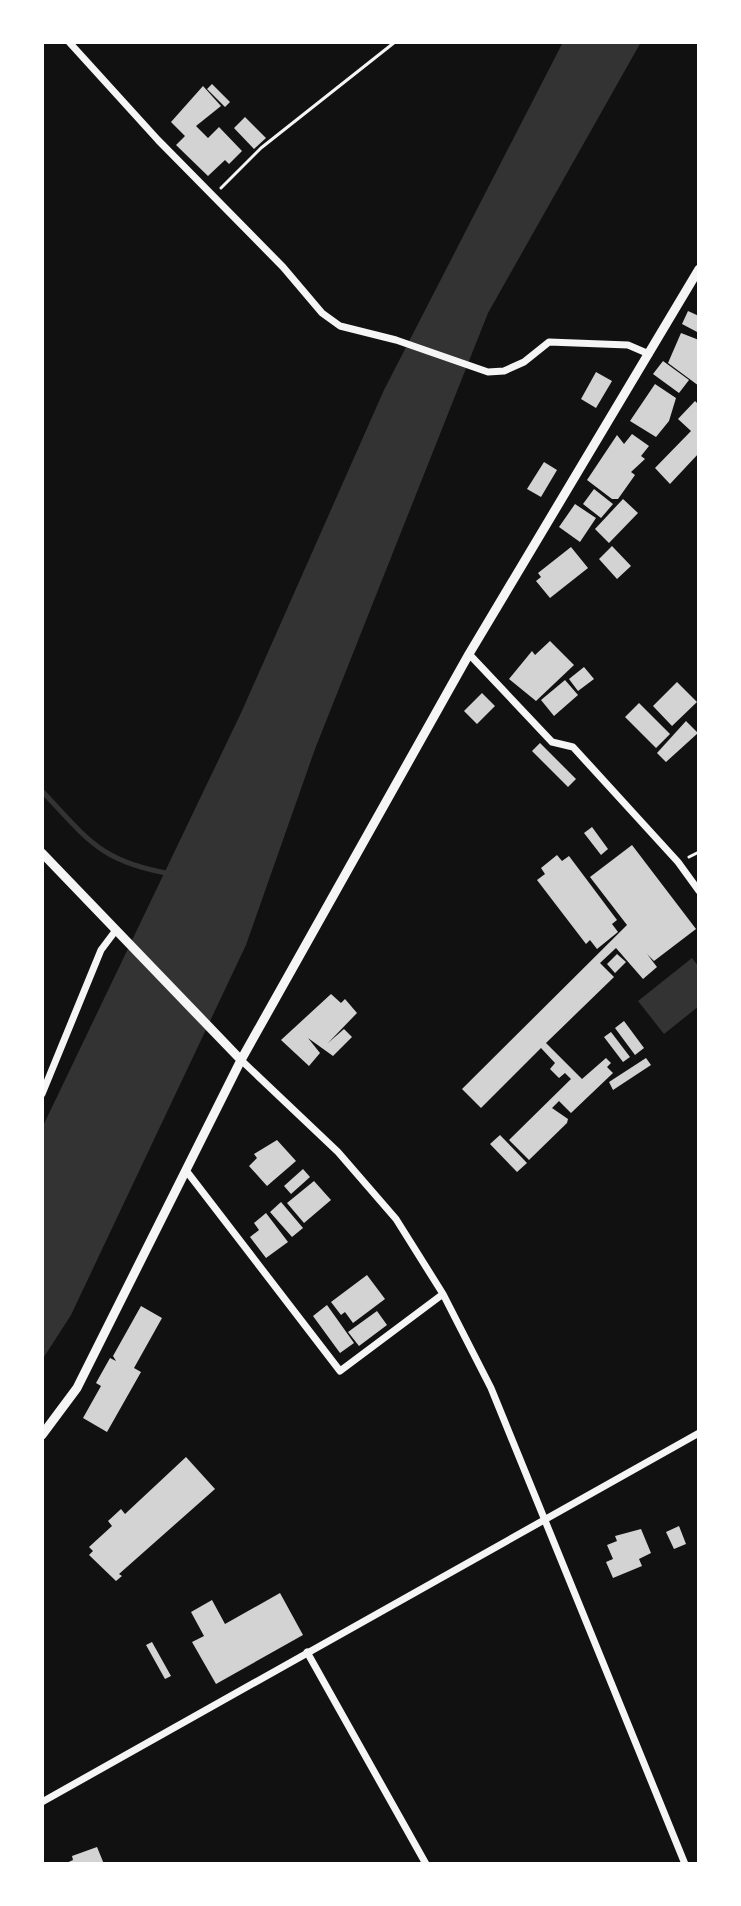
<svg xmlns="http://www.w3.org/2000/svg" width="741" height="1906" viewBox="0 0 741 1906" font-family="Arial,sans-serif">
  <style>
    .water { fill: #333 }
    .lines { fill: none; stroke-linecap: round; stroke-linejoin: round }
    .stream { stroke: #333; stroke-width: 5 }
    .building { fill: #d3d3d3 }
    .path { stroke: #f5f5f5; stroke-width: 3 }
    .minor { stroke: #f5f5f5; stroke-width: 7 }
    .tertiary { stroke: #f5f5f5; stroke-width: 9 }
  </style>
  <rect width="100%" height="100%" fill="#111"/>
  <path class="water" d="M 563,42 L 641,42 L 488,313 L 315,749 L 246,945 L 71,1315 L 42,1360 L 42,1128 L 241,713 L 384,390 Z
    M 692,958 L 699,967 L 699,1006 L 664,1034 L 638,1001 Z"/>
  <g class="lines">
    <path class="stream" d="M 42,791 C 89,841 101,862 172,874"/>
  </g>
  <path class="building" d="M 212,84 L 230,102 L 225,107 L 207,89 Z
    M 203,86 L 221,106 L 196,126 L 208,138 L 219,127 L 242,151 L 229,164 L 225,160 L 208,176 L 176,145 L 185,136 L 171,122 Z
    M 245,117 L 266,138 L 254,149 L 234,128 Z
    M 688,311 L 699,316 L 699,333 L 682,324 Z
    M 681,333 L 699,340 L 699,386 L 668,363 Z
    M 663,361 L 689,380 L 679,393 L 653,374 Z
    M 596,372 L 612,381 L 596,408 L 581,399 Z
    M 655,384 L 676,398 L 669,421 L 656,437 L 630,421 Z
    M 695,401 L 699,405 L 699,453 L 670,484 L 655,468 L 691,431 L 678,419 Z
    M 632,434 L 649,446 L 641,456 L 645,459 L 631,472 L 635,475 L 618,499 L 612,499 L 587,480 L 617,435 L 624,444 Z
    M 544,462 L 557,470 L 541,497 L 527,489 Z
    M 594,489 L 613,504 L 601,518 L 583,504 Z
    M 623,499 L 638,513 L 609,543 L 595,529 Z
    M 575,504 L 596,518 L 580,542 L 559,527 Z
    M 612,546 L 631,566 L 617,579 L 599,559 Z
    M 571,547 L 588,568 L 550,598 L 536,581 L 541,577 L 538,573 Z
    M 550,641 L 574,665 L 536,701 L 509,679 L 532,651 L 535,655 Z
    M 584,667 L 594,679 L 578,691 L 569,679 Z
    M 565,680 L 578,695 L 554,716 L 541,700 Z
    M 677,682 L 697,702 L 672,726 L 653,706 Z
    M 482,693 L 495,706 L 477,724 L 464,711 Z
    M 639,703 L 670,734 L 656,748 L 625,717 Z
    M 686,721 L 698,733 L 666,762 L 657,753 Z
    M 540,743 L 576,779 L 568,787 L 532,751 Z
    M 592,827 L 608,849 L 601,855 L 584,833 Z
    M 632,845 L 696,929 L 654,961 L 647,954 L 657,967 L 643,979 L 616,948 L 600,963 L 614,977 L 546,1043 L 582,1079 L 606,1058 L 611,1063 L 607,1067 L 613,1073 L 571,1113 L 559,1101 L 552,1108 L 568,1119 L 567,1123 L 529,1160 L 509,1140 L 571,1079 L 565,1073 L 559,1078 L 550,1069 L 555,1063 L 541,1048 L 481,1108 L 462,1089 L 627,925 L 590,877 Z
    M 557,855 L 562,861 L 569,856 L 617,920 L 612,924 L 618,932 L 597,949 L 590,940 L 586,944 L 537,880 L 545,874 L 541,868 Z
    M 617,954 L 626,962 L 615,973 L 607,964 Z
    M 331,994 L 341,1003 L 345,999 L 357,1013 L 328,1043 L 344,1029 L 352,1037 L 333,1056 L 308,1038 L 320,1053 L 309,1066 L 281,1040 Z
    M 624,1021 L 644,1048 L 635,1055 L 615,1028 Z
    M 611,1032 L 630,1057 L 623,1062 L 604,1037 Z
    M 646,1058 L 651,1065 L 613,1090 L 609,1082 Z
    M 500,1135 L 527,1163 L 517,1172 L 490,1144 Z
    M 277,1140 L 296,1161 L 267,1186 L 249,1166 L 257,1158 L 254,1154 Z
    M 303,1169 L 310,1177 L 291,1194 L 284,1186 Z
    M 314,1181 L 331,1200 L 304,1223 L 287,1203 Z
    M 281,1202 L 303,1228 L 292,1237 L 270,1212 Z
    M 266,1213 L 288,1242 L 266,1258 L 250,1237 L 259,1230 L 254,1223 Z
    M 367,1275 L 385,1299 L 353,1323 L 345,1312 L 341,1315 L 331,1302 Z
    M 327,1305 L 354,1343 L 340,1353 L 313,1316 Z
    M 141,1306 L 162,1318 L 134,1368 L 141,1372 L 107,1432 L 83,1418 L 101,1386 L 96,1383 L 110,1358 L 116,1361 L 113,1356 Z
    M 377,1311 L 387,1325 L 359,1346 L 348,1332 Z
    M 186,1457 L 215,1489 L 119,1574 L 122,1576 L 116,1581 L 89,1555 L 93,1551 L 89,1547 L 112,1526 L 108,1521 L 121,1509 L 125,1514 Z
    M 679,1526 L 686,1544 L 674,1549 L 666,1532 Z
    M 641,1529 L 651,1553 L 639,1559 L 642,1566 L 613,1578 L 606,1562 L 613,1559 L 607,1545 L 617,1541 L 615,1536 Z
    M 280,1593 L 303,1635 L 216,1684 L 192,1642 L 204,1636 L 191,1612 L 212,1600 L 225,1624 Z
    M 152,1642 L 171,1676 L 165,1679 L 146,1645 Z
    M 97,1847 L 104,1864 L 64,1864 L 73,1860 L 72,1856 Z"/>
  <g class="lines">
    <path class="path" d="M 221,188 L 261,148 L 395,42
      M 689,857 L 699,852"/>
    <path class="minor" d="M 69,42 L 158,140 L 283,267 L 322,313 L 340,326 L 396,340 L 488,372 L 504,371 L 524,362 L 549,342 L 628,345 L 649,354
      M 469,654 L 552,742 L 573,747 L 678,862 L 699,891
      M 241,1060 L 338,1152 L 396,1219 L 443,1294 L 491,1388 L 685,1864
      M 42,1094 L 101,950 L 116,930
      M 188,1173 L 340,1371 L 443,1294
      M 307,1652 L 426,1864
      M 42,1802 L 699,1433"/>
    <path class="tertiary" d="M 42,853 L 241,1060
      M 42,1435 L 77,1388 L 241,1060 L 469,654 L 699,269"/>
  </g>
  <rect width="741" height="1906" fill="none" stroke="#ffffff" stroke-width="88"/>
</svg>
